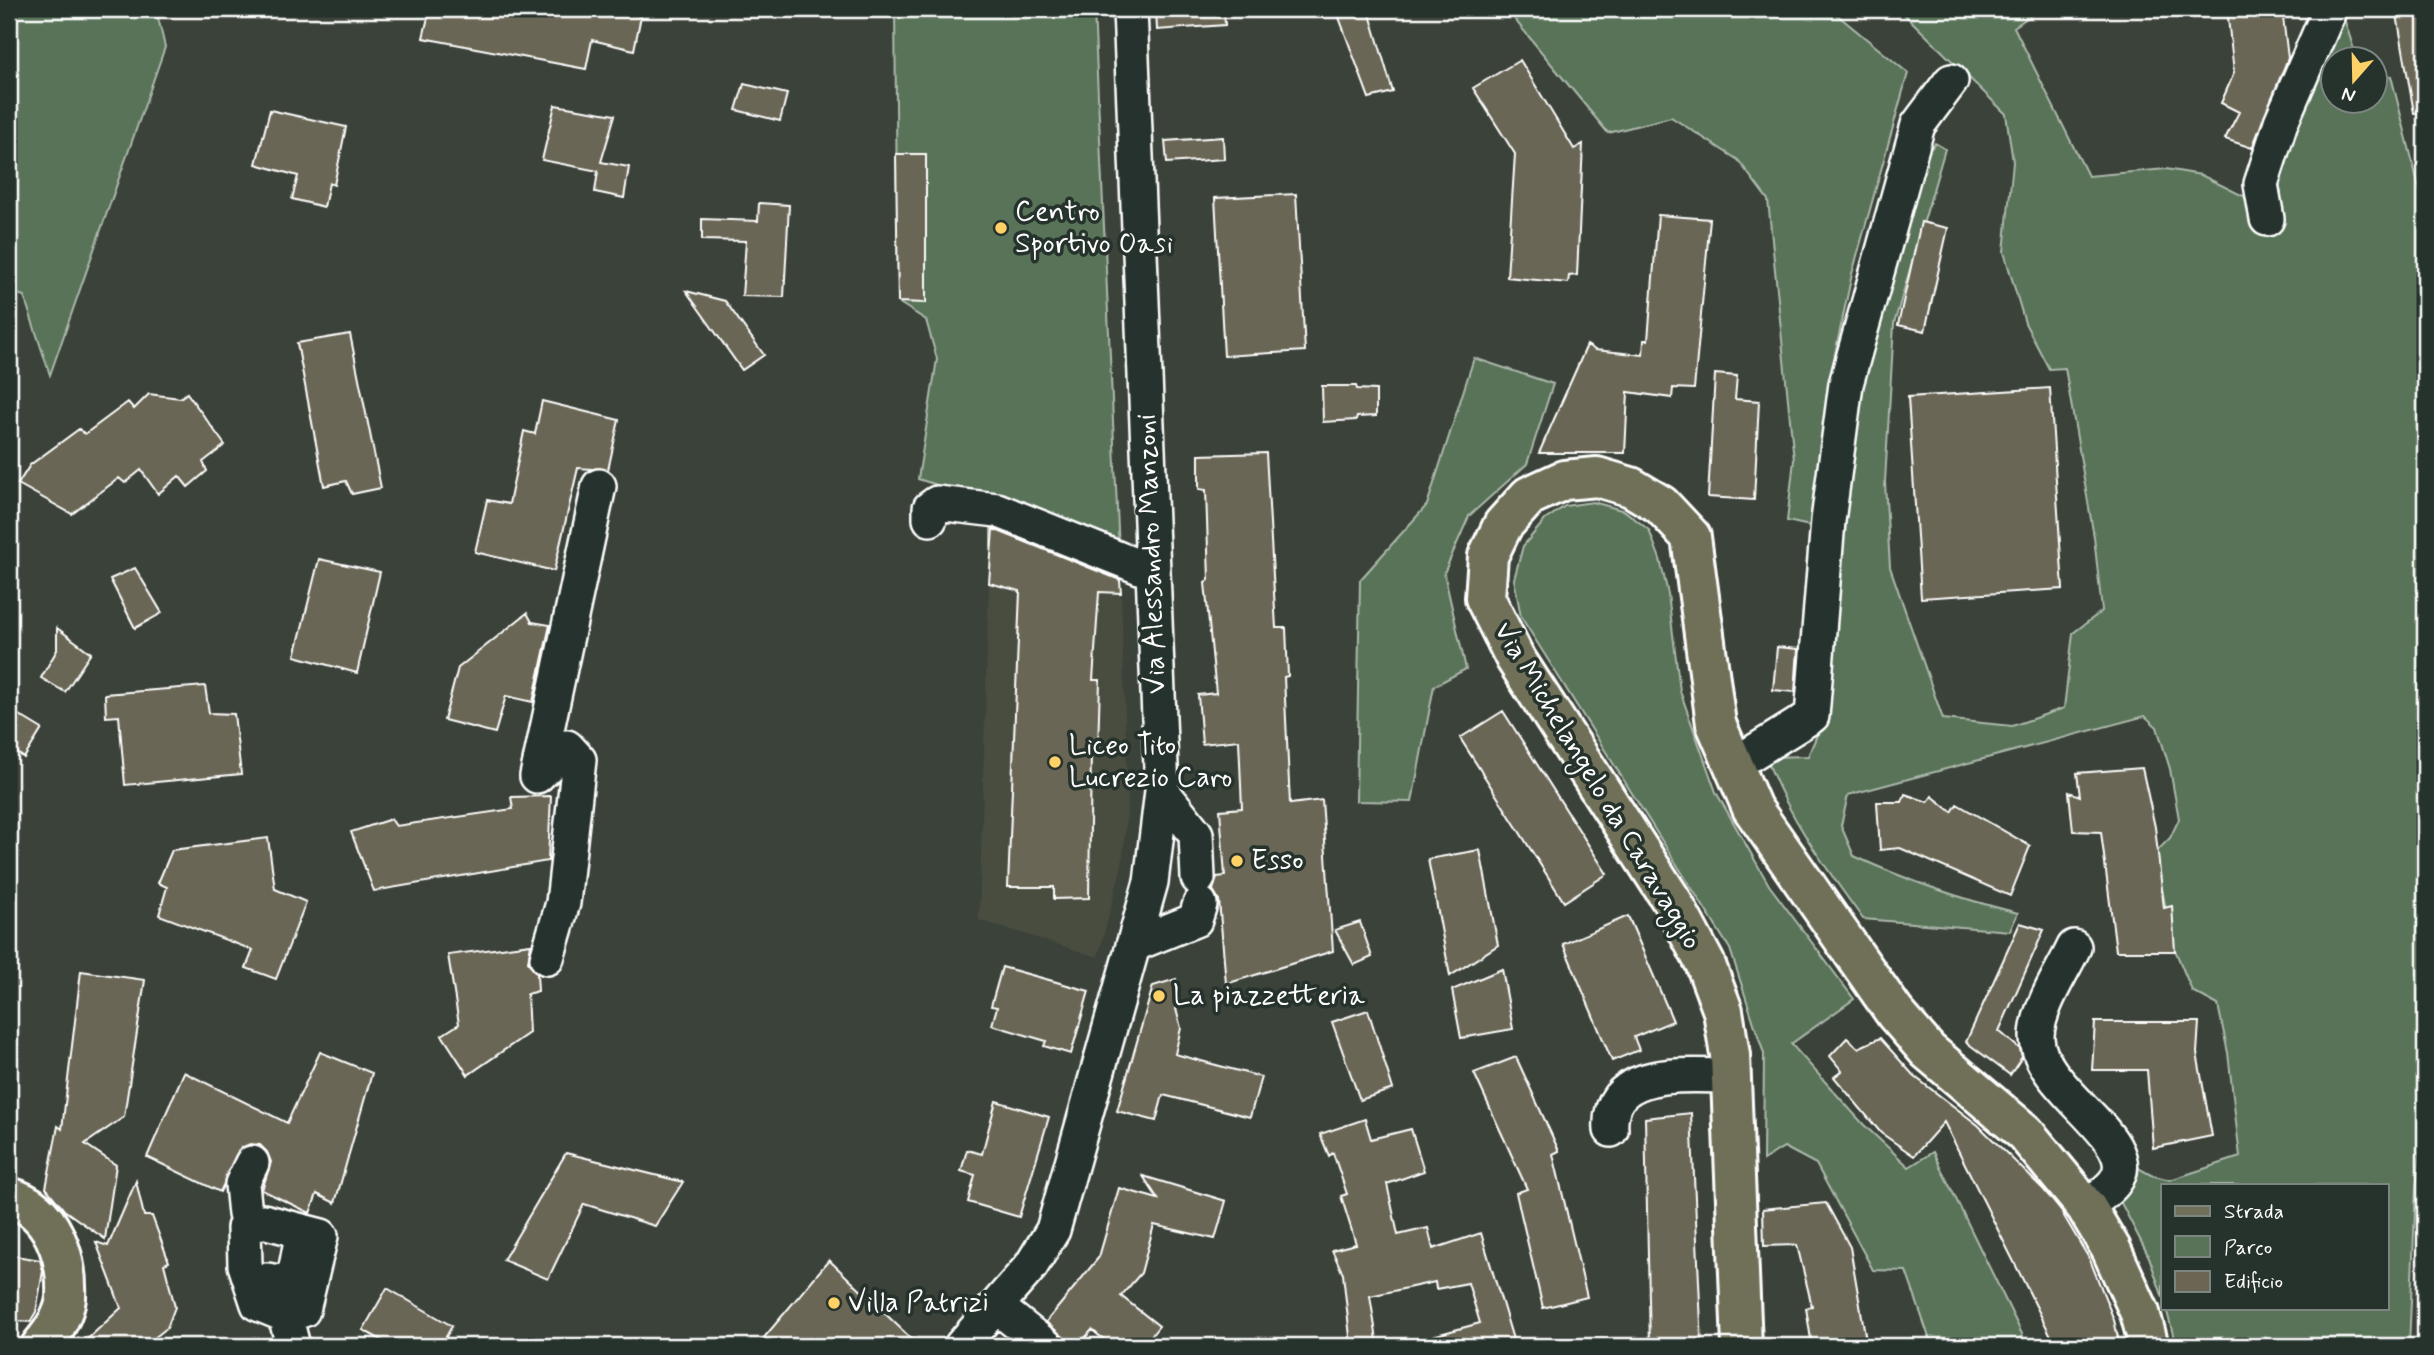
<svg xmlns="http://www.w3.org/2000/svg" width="2434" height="1355" viewBox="0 0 2434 1355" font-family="Mynerve,sans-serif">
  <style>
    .built { fill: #494d41 }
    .green { fill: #597359; stroke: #acb9ac; stroke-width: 2 }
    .building { fill: #6b6654; stroke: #fff; stroke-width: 2 }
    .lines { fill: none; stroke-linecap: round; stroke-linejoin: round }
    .minor-casing { stroke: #fff; stroke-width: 38 }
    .major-casing { stroke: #fff; stroke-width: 44 }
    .minor { stroke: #26332d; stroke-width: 33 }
    .major { stroke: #706f59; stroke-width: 38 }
    .poi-dot { fill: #ffd166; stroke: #26332d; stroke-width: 2.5 }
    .labels { text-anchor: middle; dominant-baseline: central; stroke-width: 7; stroke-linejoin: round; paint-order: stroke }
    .poi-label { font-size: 28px; fill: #fff; stroke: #26332d; text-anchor: start }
    .street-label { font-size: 28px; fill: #fff; stroke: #26332d }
  </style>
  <rect width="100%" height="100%" fill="#3b4239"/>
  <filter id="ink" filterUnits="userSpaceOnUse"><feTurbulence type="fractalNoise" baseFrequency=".0143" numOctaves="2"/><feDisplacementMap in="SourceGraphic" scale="14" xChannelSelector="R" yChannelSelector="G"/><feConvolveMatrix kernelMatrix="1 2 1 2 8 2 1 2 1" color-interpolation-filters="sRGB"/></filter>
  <g filter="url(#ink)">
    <path class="built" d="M 989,583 L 1098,604 L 1099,592 L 1121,593 L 1128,802 L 1122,865 L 1098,957 L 979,920 Z"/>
    <path class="green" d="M 9,9 L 156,9 L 165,47 L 50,375 L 24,296 L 9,291 Z
      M 895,9 L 1094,9 L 1120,573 L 991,546 L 991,502 L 918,479 L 937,359 L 926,320 L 898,302 Z
      M 1506,9 L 1830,9 L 1908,73 L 1852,274 L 1832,368 L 1810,526 L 1787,521 L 1794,460 L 1768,200 L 1738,160 L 1671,117 L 1608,133 Z
      M 1899,9 L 2040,9 L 2014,27 L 2088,176 L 2166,169 L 2201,175 L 2251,200 L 2341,9 L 2357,59 L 2332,60 L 2332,102 L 2374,102 L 2375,79 L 2391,76 L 2425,211 L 2425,1112 L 2416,1189 L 2409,1346 L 2176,1346 L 2166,1308 L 2387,1308 L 2387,1185 L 2163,1185 L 2163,1298 L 2149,1257 L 2119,1199 L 2131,1164 L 2151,1175 L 2170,1180 L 2240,1157 L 2228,1053 L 2218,1005 L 2192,991 L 2173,945 L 2155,853 L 2170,838 L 2179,819 L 2170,769 L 2157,727 L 2145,716 L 1848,795 L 1841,826 L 1854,856 C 1908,881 1961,899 2018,913 L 2010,931 L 1863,919 C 1826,868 1788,817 1766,757 L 1808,756 L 1827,712 L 1830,638 L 1852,446 L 1871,346 L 1920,164 L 1935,143 L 1945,149 L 1894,324 L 1885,482 L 1890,567 L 1943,719 L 2012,726 L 2064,708 L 2073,633 L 2102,611 L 2094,537 L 2065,368 L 2049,369 L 2025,323 L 2004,252 L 2013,162 L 2006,114 Z
      M 1474,358 L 1553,384 L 1527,464 L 1469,516 L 1444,573 L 1466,669 L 1434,686 L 1412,802 L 1356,801 L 1360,580 L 1427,505 Z
      M 1593,502 L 1625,511 L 1649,530 L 1660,559 L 1668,594 L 1680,691 L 1716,792 L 1769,885 L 1854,999 L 1791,1044 L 1864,1125 L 1909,1167 L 1933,1152 L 2023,1336 L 2010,1346 L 1932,1346 L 1906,1271 L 1873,1270 L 1816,1164 L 1784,1147 L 1763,1160 L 1764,1054 L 1730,949 L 1521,617 L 1514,579 L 1523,546 L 1545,520 L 1565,506 Z"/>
    <path class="building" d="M 430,9 L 609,9 L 641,16 L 634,50 L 592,40 L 586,69 L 423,38 Z
      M 1156,9 L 1224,9 L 1225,25 L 1157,30 Z
      M 2227,9 L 2282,9 L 2288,58 L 2252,148 L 2225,139 L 2239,112 L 2221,103 L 2234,73 Z
      M 2396,9 L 2425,9 L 2425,112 L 2414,113 Z
      M 1369,11 L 1393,92 L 1369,98 L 1337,12 Z
      M 1520,60 L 1574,149 L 1583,144 L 1577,275 L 1569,276 L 1568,283 L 1507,277 L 1515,154 L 1473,88 Z
      M 744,84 L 787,94 L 780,121 L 736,110 Z
      M 555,105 L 615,115 L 601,162 L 629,167 L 624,198 L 595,192 L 598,171 L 542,160 Z
      M 270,110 L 346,127 L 334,185 L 329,183 L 324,207 L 292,199 L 298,176 L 256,164 Z
      M 1223,137 L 1224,159 L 1167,163 L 1165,141 Z
      M 896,154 L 926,154 L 926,303 L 898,302 Z
      M 1296,194 L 1305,351 L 1224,356 L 1215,198 Z
      M 759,203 L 789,205 L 784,297 L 742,296 L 746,241 L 702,240 L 702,219 L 758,221 Z
      M 1658,215 L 1710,219 L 1694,389 L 1673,388 L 1672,398 L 1628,392 L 1625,453 L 1539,453 L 1587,345 L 1595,350 L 1643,355 L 1644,340 L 1648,340 Z
      M 1921,222 L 1948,228 L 1925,331 L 1898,325 Z
      M 686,291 L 725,301 L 764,355 L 742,370 Z
      M 350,334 L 381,488 L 352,494 L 346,481 L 324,486 L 297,343 Z
      M 1715,374 L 1737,376 L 1735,399 L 1759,401 L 1754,500 L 1708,497 Z
      M 1322,386 L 1356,386 L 1357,389 L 1376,390 L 1376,416 L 1357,417 L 1356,420 L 1323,422 Z
      M 2050,388 L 2063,589 L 1921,598 L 1908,397 Z
      M 187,393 L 225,445 L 203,462 L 207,471 L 188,487 L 179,476 L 158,494 L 141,470 L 125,483 L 119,478 L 72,514 L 18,484 L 30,465 L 79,429 L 85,434 L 128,402 L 134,409 L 149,394 L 180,398 Z
      M 542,401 L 619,420 L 608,470 L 578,468 L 554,571 L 475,552 L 487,500 L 509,504 L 524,431 L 535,434 Z
      M 1266,453 L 1276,628 L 1286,628 L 1288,676 L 1284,677 L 1290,804 L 1322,800 L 1333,951 L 1226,984 L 1219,900 L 1213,890 L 1217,877 L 1225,876 L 1220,810 L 1242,808 L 1239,740 L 1202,744 L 1198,695 L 1216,693 L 1205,583 L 1209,580 L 1206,490 L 1199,489 L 1199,455 Z
      M 993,529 L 1120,580 L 1121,593 L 1099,592 L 1093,680 L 1100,680 L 1098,750 L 1091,750 L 1089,898 L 1054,899 L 1054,887 L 1008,887 L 1020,591 L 989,583 Z
      M 319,559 L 380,572 L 357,673 L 295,656 Z
      M 135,568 L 162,613 L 135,628 L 110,579 Z
      M 527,613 L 532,622 L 550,625 L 533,702 L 506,696 L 495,733 L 444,720 L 458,668 Z
      M 57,628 L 91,653 L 65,692 L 41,678 L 57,650 Z
      M 1777,647 L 1798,649 L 1795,692 L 1773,690 Z
      M 205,686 L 209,713 L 234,714 L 241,774 L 125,785 L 119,716 L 106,717 L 105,694 Z
      M 9,709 L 42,729 L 24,758 L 9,746 Z
      M 1503,711 L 1607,874 L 1564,902 L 1460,738 Z
      M 2142,768 L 2155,827 L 2164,908 L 2172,906 L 2175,951 L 2116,951 L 2101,832 L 2073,831 L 2069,792 L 2080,796 L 2077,773 Z
      M 1905,794 L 1928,802 L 1932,796 L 1952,812 L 1957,804 L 2030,846 L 2010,896 L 1900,848 L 1880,850 L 1877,802 L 1902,802 Z
      M 551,796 L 548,861 L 374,891 L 351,832 L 391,819 L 396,826 L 513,809 L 511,797 Z
      M 268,838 L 275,889 L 306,902 L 276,979 L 246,968 L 253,950 L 159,915 L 167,887 L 158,883 L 172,850 Z
      M 1480,850 L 1498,945 L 1450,976 L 1428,859 Z
      M 1628,916 L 1673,1021 L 1634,1037 L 1639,1050 L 1612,1061 L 1563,944 Z
      M 1360,922 L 1372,957 L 1354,965 L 1335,930 Z
      M 2020,923 L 2044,930 L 1999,1031 L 2020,1049 L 2022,1057 L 2010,1075 L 1966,1042 Z
      M 531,944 L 528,962 L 537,974 L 538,991 L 527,994 L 529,1033 L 468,1075 L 442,1035 L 459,1024 L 448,955 Z
      M 1002,967 L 1089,991 L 1071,1054 L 1044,1046 L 1046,1041 L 992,1025 L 997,1007 L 991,1006 Z
      M 1502,969 L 1513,1029 L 1461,1038 L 1452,990 Z
      M 81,971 L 145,980 L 124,1117 L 85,1144 L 116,1165 L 105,1239 L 64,1210 L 46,1188 L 58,1126 L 62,1129 Z
      M 1176,979 L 1179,1007 L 1176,1009 L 1181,1028 L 1175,1054 L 1261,1077 L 1250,1117 L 1163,1095 L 1156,1121 L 1117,1111 L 1153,986 Z
      M 1368,1010 L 1393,1089 L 1360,1100 L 1332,1022 Z
      M 2095,1022 L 2199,1022 L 2197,1053 L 2212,1136 L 2153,1148 L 2147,1070 L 2092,1070 Z
      M 1847,1038 L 1858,1048 L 1880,1038 L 1914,1076 L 1978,1125 L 2044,1190 L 2061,1211 L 2090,1260 L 2114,1320 L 2120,1346 L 2056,1346 L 1944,1122 L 1914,1156 L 1881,1133 L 1834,1077 L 1842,1071 L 1830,1056 Z
      M 320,1052 L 372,1073 L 335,1203 L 317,1194 L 310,1213 L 262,1190 L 271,1162 L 267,1152 L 260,1145 L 250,1144 L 241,1148 L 220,1192 L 147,1157 L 184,1072 L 287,1123 Z
      M 1516,1057 L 1559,1151 L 1553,1154 L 1587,1297 L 1543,1308 L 1516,1193 L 1527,1189 L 1474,1073 Z
      M 996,1101 L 1049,1117 L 1019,1217 L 968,1202 L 975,1175 L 961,1171 L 967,1150 L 982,1154 Z
      M 1691,1113 L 1702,1346 L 1650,1346 L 1645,1118 Z
      M 1365,1119 L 1371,1139 L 1411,1129 L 1424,1171 L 1387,1184 L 1398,1235 L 1428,1228 L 1433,1249 L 1481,1233 L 1515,1346 L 1419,1346 L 1418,1340 L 1480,1323 L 1468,1283 L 1436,1289 L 1435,1282 L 1370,1296 L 1378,1346 L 1351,1346 L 1343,1274 L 1332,1250 L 1356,1244 L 1341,1196 L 1347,1194 L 1333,1153 L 1329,1156 L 1320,1134 Z
      M 566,1153 L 683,1182 L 655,1226 L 584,1204 L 548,1279 L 503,1260 Z
      M 1143,1176 L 1226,1201 L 1215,1239 L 1154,1225 L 1141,1273 L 1121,1296 L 1159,1326 L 1143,1346 L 1112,1346 L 1092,1330 L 1078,1346 L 1074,1346 L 1046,1322 L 1099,1257 L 1119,1188 L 1158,1199 Z
      M 136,1181 L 144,1216 L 152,1216 L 169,1262 L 164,1264 L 175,1307 L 167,1328 L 144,1346 L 80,1346 L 121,1308 L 96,1242 L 108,1246 Z
      M 1826,1203 L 1850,1247 L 1867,1346 L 1812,1346 L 1806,1308 L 1812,1306 L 1797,1245 L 1764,1246 L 1763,1209 Z
      M 9,1255 L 40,1260 L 43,1271 L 36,1312 L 30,1322 L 9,1320 Z
      M 829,1260 L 919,1346 L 757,1346 Z
      M 387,1288 L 452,1326 L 441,1346 L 392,1346 L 363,1330 Z"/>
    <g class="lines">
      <g class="minor-casing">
        <path id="minor" d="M 2267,219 L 2261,184 L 2281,122 L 2330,9
          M 930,519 L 930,508 L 937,503 L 997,510 L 1152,572
          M 1733,765 L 1812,716 L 1828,521 L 1846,384 L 1918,125 L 1951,81
          M 1162,791 L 1196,834 L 1198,878
          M 1133,945 L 1195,920 L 1200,904
          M 2074,947 C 2062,973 2038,1007 2037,1036 C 2036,1090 2148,1141 2114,1183 C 2107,1192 2095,1199 2086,1207
          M 547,958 L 563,903 L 579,760 L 567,747 L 537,776 L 599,486
          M 1611,1130 C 1606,1066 1687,1076 1731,1076
          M 245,1214 L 242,1184 L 252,1163
          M 263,1221 L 321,1236 L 303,1310 L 285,1315 L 258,1304 L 245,1265 L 244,1228 Z
          M 267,1280 L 283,1283 L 295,1273 L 301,1241
          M 996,1306 L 1046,1346
          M 285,1315 L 293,1346
          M 961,1346 L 1031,1266 L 1053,1230 L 1151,882 L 1162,791 L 1130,9"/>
      </g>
      <g class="major-casing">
        <path id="major" d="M 9,1197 C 53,1209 68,1258 66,1298 C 64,1316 52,1333 41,1346
          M 1742,1346 L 1730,1055 L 1723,1011 L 1705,963 L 1672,901 L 1515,658 L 1485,598 L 1488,556 L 1503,525 L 1529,496 L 1564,480 L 1597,477 L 1631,487 L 1661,505 L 1691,537 L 1716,724 L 1752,808 L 1895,1013 L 1928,1051 L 2025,1133 L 2086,1207 L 2111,1249 L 2140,1313 L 2149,1346"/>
      </g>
      <use href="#minor" class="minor"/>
      <use href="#major" class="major"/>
    </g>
  </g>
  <g class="poi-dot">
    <circle cx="1001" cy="228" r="7"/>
    <circle cx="1055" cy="762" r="7"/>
    <circle cx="1237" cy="861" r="7"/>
    <circle cx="1159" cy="996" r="7"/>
    <circle cx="834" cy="1303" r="7"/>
  </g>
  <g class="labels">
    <g class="poi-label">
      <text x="1015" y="212">Centro<tspan x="1015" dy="32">Sportivo Oasi</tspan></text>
      <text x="1069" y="746">Liceo Tito<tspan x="1069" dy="32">Lucrezio Caro</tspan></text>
      <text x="1251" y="861">Esso</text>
      <text x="1173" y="996">La piazzetteria</text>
      <text x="848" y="1303">Villa Patrizi</text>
    </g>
    <g class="street-label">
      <text transform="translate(1152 554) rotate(-92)">Via Alessandro Manzoni</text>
      <text transform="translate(1597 786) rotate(59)">Via Michelangelo da Caravaggio</text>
    </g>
  </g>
  <rect width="2434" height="1355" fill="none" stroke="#26332d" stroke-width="35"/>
  <rect x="18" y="18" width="2399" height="1320" fill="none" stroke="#fff" stroke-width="2.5" filter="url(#ink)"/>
  <rect x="2161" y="1184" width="228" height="126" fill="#26332d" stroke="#7d8581" stroke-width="2"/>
  <rect x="2175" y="1206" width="35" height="10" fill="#706f59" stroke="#7d8581" stroke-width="2"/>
  <text x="2224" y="1218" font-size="21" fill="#ffffff">Strada</text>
  <rect x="2175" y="1236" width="35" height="21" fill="#597359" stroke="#7d8581" stroke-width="2"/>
  <text x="2224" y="1254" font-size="21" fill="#ffffff">Parco</text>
  <rect x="2175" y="1271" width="35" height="21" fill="#6b6654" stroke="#7d8581" stroke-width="2"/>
  <text x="2224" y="1288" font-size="21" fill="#ffffff">Edificio</text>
  <g transform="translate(2354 80) rotate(200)"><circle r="33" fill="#26332d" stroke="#7d8581" stroke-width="2"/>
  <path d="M0-5L12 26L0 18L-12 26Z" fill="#ffd166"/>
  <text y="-10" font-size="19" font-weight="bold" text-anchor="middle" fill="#ffffff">N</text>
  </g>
</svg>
